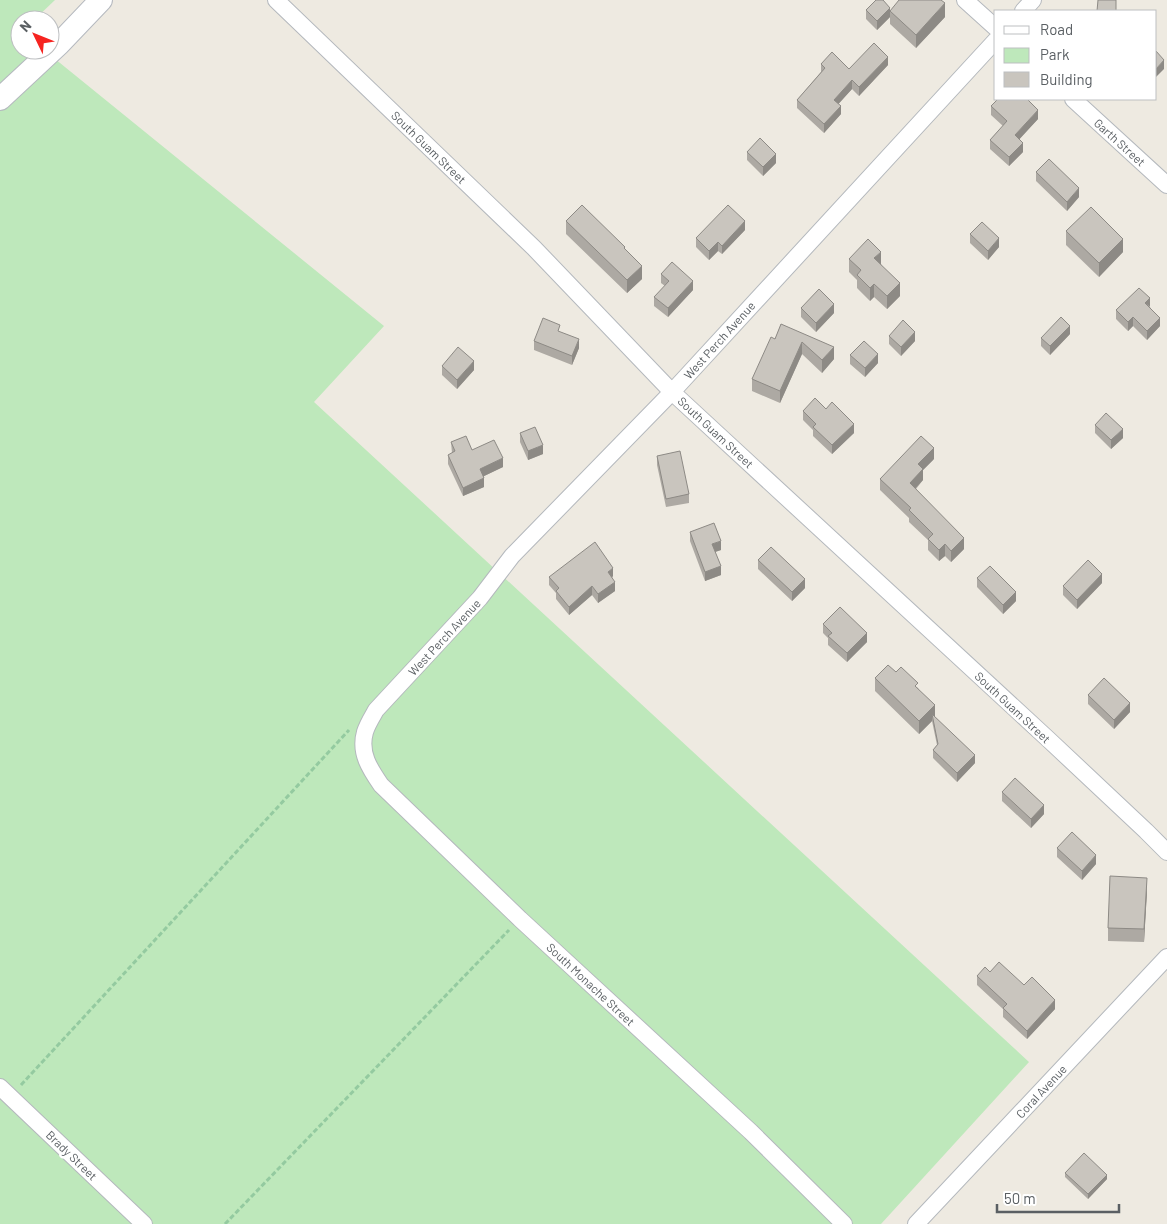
<svg xmlns="http://www.w3.org/2000/svg" width="1167" height="1224" viewBox="0 0 1167 1224" font-family="Barlow,sans-serif">
  <style>
    .green { fill: #bee8bb }
    .lines { fill: none; stroke-linecap: round; stroke-linejoin: round }
    .street-casing { stroke: #b4b8bd; stroke-width: 18 }
    .secondary-casing { stroke: #b5b9bf; stroke-width: 24 }
    .path { stroke: #94caa0; stroke-width: 3; stroke-dasharray: 5 2.5; stroke-linecap: butt }
    .street { stroke: #fff; stroke-width: 16 }
    .secondary { stroke: #fff; stroke-width: 22 }
    .wall { fill: #ada9a3 }
    .shaded-wall { fill: #8d8a85 }
    .building { fill: #c9c5be; stroke: #8d8a85 }
    .labels { text-anchor: middle; dominant-baseline: central; stroke-width: 5; stroke-linejoin: round; paint-order: stroke }
    .street-label { font-size: 12px; fill: #5a5f63; stroke: #fff }
  </style>
  <rect width="100%" height="100%" fill="#eeeae1"/>
  <path class="green" d="M 0,0 L 55,0 L 34,20 L 20,20 L 20,50 L 44,50 L 384,326 L 314,402 L 1029,1062 L 881,1224 L 0,1224 Z"/>
  <g class="lines">
    <g class="street-casing">
      <path id="street" d="M 276,0 L 534,248 L 672,392 L 1048,739 L 1146,831 L 1167,852
        M 965,0 L 996,28
        M 1023,11 L 1033,0
        M 1073,99 L 1167,185
        M 0,1087 L 144,1224
        M 844,1224 L 751,1132 L 520,919 L 381,785 C 370,769 359,753 365,732 C 367,725 372,717 376,710 L 480,598 L 512,556 L 672,392 L 996,40
        M 916,1224 L 1167,957"/>
    </g>
    <g class="secondary-casing">
      <path id="secondary" d="M 0,99 L 59,44 L 101,0"/>
    </g>
    <path class="path" d="M 21,1085 L 349,730
      M 225,1224 L 509,930"/>
    <use href="#street" class="street"/>
    <use href="#secondary" class="secondary"/>
  </g>
  <path class="wall" d="M 866,10 L 890,10 L 945,17 L 916,48 L 890,24 L 890,17 L 877,30 L 866,19 Z
    M 821,64 L 849,69 L 888,65 L 859,96 L 852,89 L 838,104 L 841,114 L 824,133 L 797,108 L 797,100 L 821,72 Z
    M 991,106 L 1038,119 L 1019,139 L 1023,152 L 1009,166 L 990,149 L 990,140 L 1003,126 L 991,115 Z
    M 747,152 L 776,163 L 763,176 L 747,160 Z
    M 1036,172 L 1079,197 L 1067,211 L 1036,181 Z
    M 566,221 L 625,249 L 642,279 L 627,293 L 566,234 Z
    M 745,230 L 722,254 L 718,251 L 709,260 L 696,247 L 696,238 Z
    M 1066,231 L 1123,252 L 1099,277 L 1066,245 Z
    M 970,234 L 999,247 L 988,260 L 970,243 Z
    M 849,259 L 881,264 L 900,296 L 887,309 L 874,297 L 870,301 L 857,288 L 857,280 L 849,272 Z
    M 661,274 L 693,290 L 668,317 L 654,306 L 654,297 L 665,286 L 661,283 Z
    M 1150,307 L 1160,326 L 1147,340 L 1133,326 L 1128,331 L 1116,319 L 1116,310 Z
    M 801,308 L 834,313 L 816,332 L 801,317 Z
    M 781,324 L 834,359 L 822,373 L 802,354 L 780,403 L 752,391 L 752,379 L 775,339 Z
    M 1070,334 L 1050,355 L 1041,346 L 1041,338 Z
    M 889,336 L 915,341 L 901,356 L 889,344 Z
    M 534,341 L 579,348 L 572,365 L 534,350 Z
    M 850,355 L 878,363 L 865,377 L 850,364 Z
    M 442,366 L 474,370 L 457,389 L 442,375 Z
    M 826,409 L 854,433 L 832,454 L 813,436 L 813,430 L 803,420 L 803,411 Z
    M 1095,425 L 1123,438 L 1111,449 L 1095,433 Z
    M 520,433 L 543,454 L 528,460 L 520,442 Z
    M 451,442 L 472,450 L 503,467 L 484,476 L 484,487 L 463,496 L 448,464 L 448,455 L 452,453 Z
    M 657,456 L 689,494 L 689,503 L 666,507 L 657,465 Z
    M 934,459 L 923,470 L 923,480 L 916,489 L 964,549 L 951,562 L 945,556 L 939,561 L 928,550 L 928,540 L 909,522 L 909,518 L 880,490 L 880,479 Z
    M 690,532 L 721,550 L 715,552 L 721,575 L 705,581 L 690,541 Z
    M 758,560 L 805,588 L 792,601 L 758,569 Z
    M 613,576 L 612,578 L 615,591 L 598,603 L 592,595 L 569,615 L 556,599 L 556,593 L 549,585 L 549,577 Z
    M 977,578 L 1016,601 L 1003,614 L 977,587 Z
    M 1102,583 L 1077,609 L 1063,595 L 1063,586 Z
    M 823,624 L 867,642 L 847,662 L 828,645 L 828,638 L 823,633 Z
    M 896,672 L 918,688 L 935,717 L 975,763 L 957,782 L 933,758 L 933,750 L 937,745 L 932,721 L 919,734 L 875,691 L 875,678 Z
    M 1088,695 L 1130,712 L 1114,729 L 1088,704 Z
    M 1002,792 L 1044,814 L 1031,828 L 1002,801 Z
    M 1057,848 L 1096,864 L 1082,880 L 1057,857 Z
    M 1147,891 L 1144,942 L 1108,941 L 1108,928 Z
    M 990,972 L 1024,985 L 1055,1009 L 1027,1039 L 1003,1017 L 1003,1009 L 977,985 L 977,976 Z
    M 1065,1173 L 1107,1179 L 1088,1199 L 1065,1177 Z"/>
  <path class="shaded-wall" d="M 945,3 L 945,17 L 916,48 L 916,35 Z
    M 890,8 L 890,17 L 877,30 L 877,21 Z
    M 888,57 L 888,65 L 859,96 L 859,87 Z
    M 1164,60 L 1164,69 L 1156,77 L 1156,69 Z
    M 852,80 L 852,89 L 834,109 L 834,100 Z
    M 841,106 L 841,114 L 824,133 L 824,124 Z
    M 1038,110 L 1038,119 L 1015,144 L 1015,135 Z
    M 1023,143 L 1023,152 L 1009,166 L 1009,157 Z
    M 776,154 L 776,163 L 763,176 L 763,167 Z
    M 1079,188 L 1079,197 L 1067,211 L 1067,202 Z
    M 745,221 L 745,230 L 722,254 L 722,246 Z
    M 999,238 L 999,247 L 988,260 L 988,251 Z
    M 1123,239 L 1123,252 L 1099,277 L 1099,263 Z
    M 718,242 L 718,251 L 709,260 L 709,251 Z
    M 881,252 L 881,265 L 874,258 Z
    M 642,266 L 642,279 L 627,293 L 627,280 Z
    M 693,281 L 693,290 L 668,317 L 668,308 Z
    M 900,283 L 900,296 L 887,309 L 887,296 Z
    M 874,284 L 874,297 L 870,301 L 870,288 Z
    M 1150,298 L 1150,307 L 1145,303 Z
    M 834,304 L 834,313 L 816,332 L 816,323 Z
    M 1133,317 L 1133,326 L 1128,331 L 1128,322 Z
    M 1160,318 L 1160,326 L 1147,340 L 1147,331 Z
    M 1070,326 L 1070,334 L 1050,355 L 1050,346 Z
    M 915,332 L 915,341 L 901,356 L 901,347 Z
    M 579,339 L 579,348 L 572,365 L 572,356 Z
    M 802,342 L 802,354 L 780,403 L 780,391 Z
    M 834,347 L 834,359 L 822,373 L 822,360 Z
    M 878,354 L 878,363 L 865,377 L 865,368 Z
    M 474,361 L 474,370 L 457,389 L 457,380 Z
    M 854,424 L 854,433 L 832,454 L 832,445 Z
    M 1123,429 L 1123,438 L 1111,449 L 1111,440 Z
    M 543,445 L 543,454 L 528,460 L 528,451 Z
    M 934,448 L 934,459 L 923,470 L 923,480 L 910,494 L 910,483 L 918,464 Z
    M 503,458 L 503,467 L 480,478 L 480,469 Z
    M 484,478 L 484,487 L 463,496 L 463,488 Z
    M 964,538 L 964,549 L 951,562 L 951,551 Z
    M 721,541 L 721,550 L 712,553 L 712,544 Z
    M 945,544 L 945,556 L 939,561 L 939,550 Z
    M 721,566 L 721,575 L 705,581 L 705,572 Z
    M 613,568 L 613,576 L 608,581 L 608,572 Z
    M 1102,574 L 1102,583 L 1077,609 L 1077,600 Z
    M 805,579 L 805,588 L 792,601 L 792,592 Z
    M 615,582 L 615,591 L 598,603 L 598,594 Z
    M 592,586 L 592,595 L 569,615 L 569,607 Z
    M 1016,592 L 1016,601 L 1003,614 L 1003,605 Z
    M 867,633 L 867,642 L 847,662 L 847,653 Z
    M 1130,703 L 1130,712 L 1114,729 L 1114,720 Z
    M 935,705 L 935,718 L 932,714 L 932,721 L 919,734 L 919,721 Z
    M 975,755 L 975,763 L 957,782 L 957,773 Z
    M 1044,805 L 1044,814 L 1031,828 L 1031,819 Z
    M 1096,855 L 1096,864 L 1082,880 L 1082,871 Z
    M 1147,878 L 1147,891 L 1144,942 L 1144,929 Z
    M 1055,1000 L 1055,1009 L 1027,1039 L 1027,1031 Z
    M 1107,1175 L 1107,1179 L 1088,1199 L 1088,1194 Z"/>
  <path class="building" d="M 876,0 L 883,0 L 890,8 L 877,21 L 866,10 Z
    M 899,0 L 941,0 L 945,3 L 916,35 L 890,11 Z
    M 1098,0 L 1116,0 L 1116,11 L 1097,11 Z
    M 874,43 L 888,57 L 859,87 L 852,80 L 834,100 L 841,106 L 824,124 L 797,100 L 825,68 L 821,64 L 832,52 L 849,69 Z
    M 1156,51 L 1164,60 L 1156,69 Z
    M 998,99 L 1027,99 L 1038,110 L 1015,135 L 1023,143 L 1009,157 L 990,140 L 1007,121 L 991,106 Z
    M 760,138 L 776,154 L 763,167 L 747,152 Z
    M 1049,159 L 1079,188 L 1067,202 L 1036,172 Z
    M 582,205 L 625,247 L 624,248 L 642,266 L 627,280 L 566,221 Z
    M 728,205 L 745,221 L 722,246 L 718,242 L 709,251 L 696,238 Z
    M 1091,207 L 1123,239 L 1099,263 L 1066,231 Z
    M 982,222 L 999,238 L 988,251 L 970,234 Z
    M 868,239 L 881,252 L 874,258 L 900,283 L 887,296 L 874,284 L 870,288 L 857,275 L 861,270 L 849,259 Z
    M 672,262 L 693,281 L 668,308 L 654,297 L 669,281 L 661,274 Z
    M 1139,288 L 1150,298 L 1145,303 L 1160,318 L 1147,331 L 1133,317 L 1128,322 L 1116,310 Z
    M 819,289 L 834,304 L 816,323 L 801,308 Z
    M 1061,317 L 1070,326 L 1050,346 L 1041,338 Z
    M 543,318 L 560,325 L 558,331 L 579,339 L 572,356 L 534,341 Z
    M 903,320 L 915,332 L 901,347 L 889,336 Z
    M 781,324 L 834,347 L 822,360 L 802,342 L 780,391 L 752,379 L 771,337 L 775,339 Z
    M 864,341 L 878,354 L 865,368 L 850,355 Z
    M 458,347 L 474,361 L 457,380 L 442,366 Z
    M 815,398 L 826,409 L 832,402 L 854,424 L 832,445 L 813,427 L 816,424 L 803,411 Z
    M 1106,413 L 1123,429 L 1111,440 L 1095,425 Z
    M 535,427 L 543,445 L 528,451 L 520,433 Z
    M 466,436 L 472,450 L 494,440 L 503,458 L 480,469 L 484,478 L 463,488 L 448,455 L 455,451 L 451,442 Z
    M 921,436 L 934,448 L 918,464 L 923,469 L 910,483 L 964,538 L 951,551 L 945,544 L 939,550 L 928,539 L 933,534 L 909,510 L 911,508 L 880,479 Z
    M 680,451 L 689,494 L 666,499 L 657,456 Z
    M 714,523 L 721,541 L 712,544 L 721,566 L 705,572 L 690,532 Z
    M 595,542 L 613,568 L 608,572 L 615,582 L 598,594 L 592,586 L 569,607 L 556,591 L 559,588 L 549,577 Z
    M 771,547 L 805,579 L 792,592 L 758,560 Z
    M 1088,560 L 1102,574 L 1077,600 L 1063,586 Z
    M 990,566 L 1016,592 L 1003,605 L 977,578 Z
    M 840,607 L 867,633 L 847,653 L 828,636 L 832,633 L 823,624 Z
    M 888,665 L 896,672 L 901,667 L 918,683 L 915,686 L 935,705 L 919,721 L 875,678 Z
    M 1104,678 L 1130,703 L 1114,720 L 1088,695 Z
    M 932,714 L 975,755 L 957,773 L 933,750 L 938,744 Z
    M 1015,778 L 1044,805 L 1031,819 L 1002,792 Z
    M 1072,832 L 1096,855 L 1082,871 L 1057,848 Z
    M 1110,876 L 1147,878 L 1144,929 L 1108,928 Z
    M 999,962 L 1024,985 L 1032,977 L 1055,1000 L 1027,1031 L 1003,1008 L 1007,1004 L 977,976 L 985,967 L 990,972 Z
    M 1084,1153 L 1107,1175 L 1088,1194 L 1065,1173 Z"/>
  <g class="labels">
    <g class="street-label">
      <text transform="translate(1120 142) rotate(42)">Garth Street</text>
      <text transform="translate(429 147) rotate(44)">South Guam Street</text>
      <text transform="translate(719 340) rotate(-48)">West Perch Avenue</text>
      <text transform="translate(716 432) rotate(43)">South Guam Street</text>
      <text transform="translate(444 637) rotate(-47)">West Perch Avenue</text>
      <text transform="translate(1013 707) rotate(43)">South Guam Street</text>
      <text transform="translate(591 984) rotate(43)">South Monache Street</text>
      <text transform="translate(1041 1091) rotate(-47)">Coral Avenue</text>
      <text transform="translate(72 1155) rotate(44)">Brady Street</text>
    </g>
  </g>
  <rect x="994" y="10" width="162" height="90" fill="#ffffff" stroke="#bdbfc1"/>
  <rect x="1004" y="26" width="25" height="8" fill="#ffffff" stroke="#bdbfc1"/>
  <text x="1040" y="35" font-size="15" fill="#5a5f63">Road</text>
  <rect x="1004" y="48" width="25" height="15" fill="#bee8bb" stroke="#bdbfc1"/>
  <text x="1040" y="60" font-size="15" fill="#5a5f63">Park</text>
  <rect x="1004" y="72" width="25" height="15" fill="#c9c5be" stroke="#bdbfc1"/>
  <text x="1040" y="85" font-size="15" fill="#5a5f63">Building</text>
  <g transform="translate(35 35) rotate(313)"><circle r="24" fill="#ffffff" stroke="#bdbfc1"/>
  <path d="M0-4L9 19L0 12L-9 19Z" fill="#f62420"/>
  <text y="-8" font-size="14" font-weight="bold" text-anchor="middle" fill="#5a5f63">N</text>
  </g>
  <path d="M997 1204v8h122v-8" fill="none" stroke="#5a5f63" stroke-width="2.5"/>
  <text x="1004" y="1204" font-size="15" fill="#5a5f63" stroke="#ffffff" stroke-width="4" paint-order="stroke">50 m</text>
</svg>
